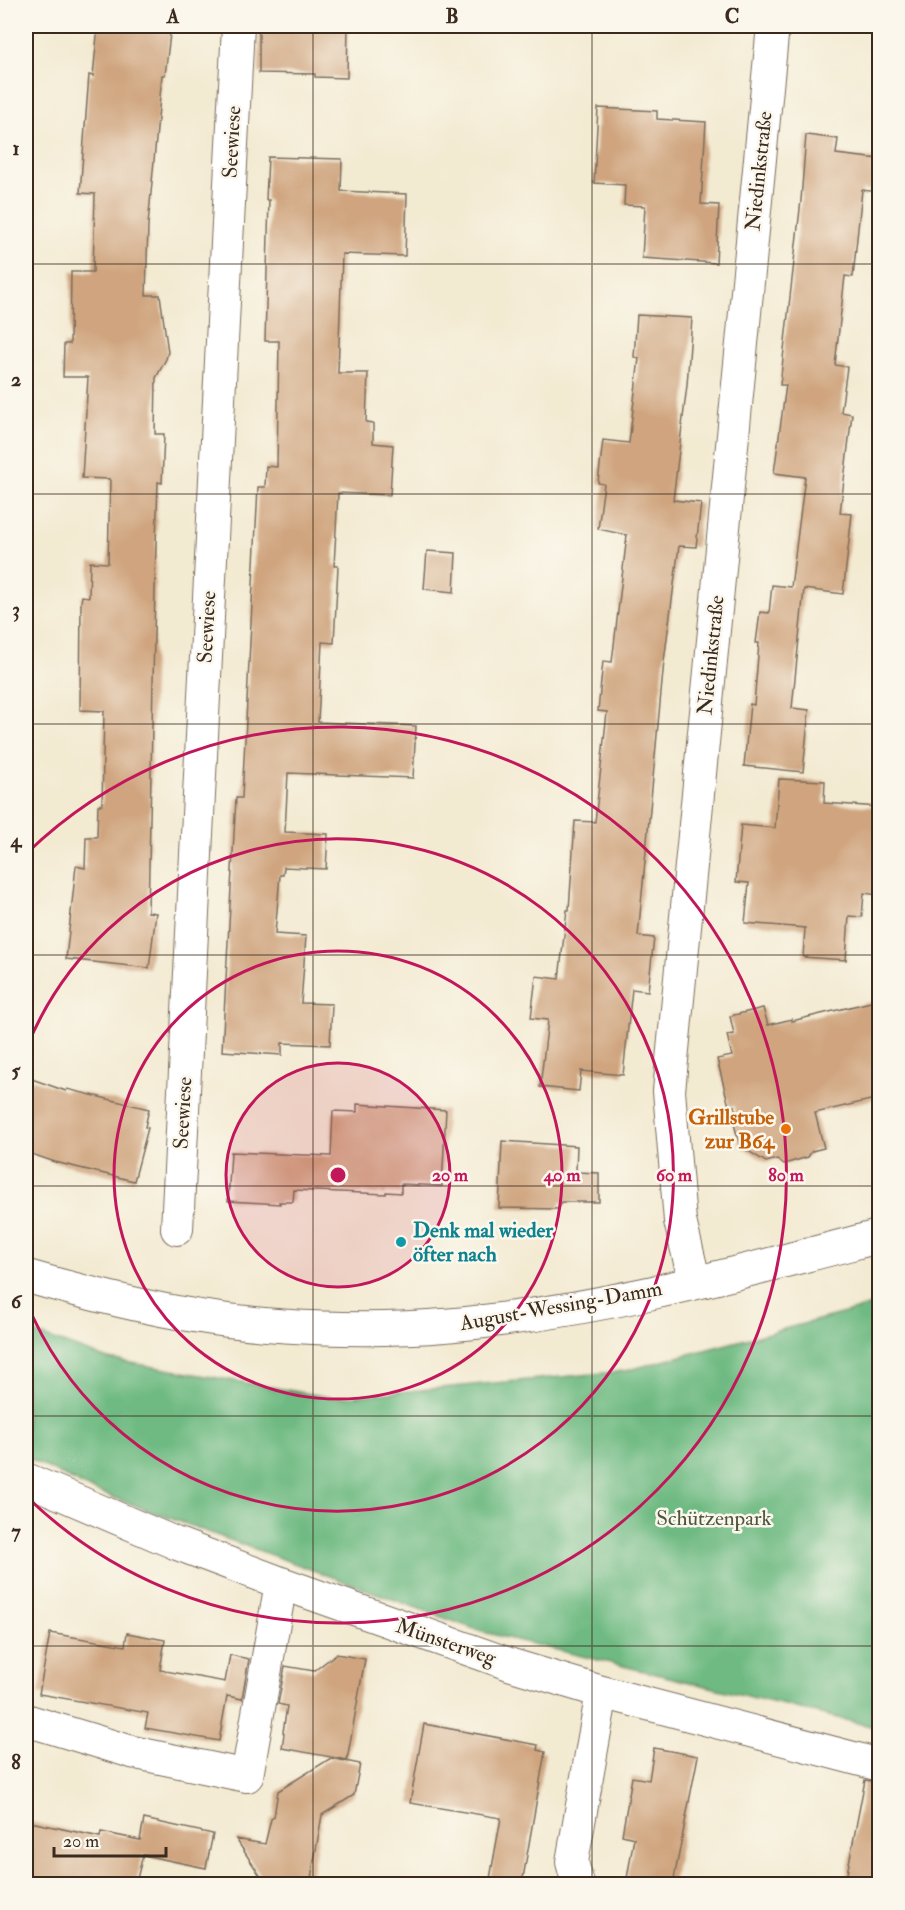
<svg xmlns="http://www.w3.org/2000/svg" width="905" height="1910" viewBox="0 0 905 1910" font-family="'IM FELL Double Pica',serif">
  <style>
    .forest { fill: #6eba82; stroke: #547250; stroke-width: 1.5 }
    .building { fill: #cfa47e }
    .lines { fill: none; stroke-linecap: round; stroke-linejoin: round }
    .street-casing { stroke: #7b6d5d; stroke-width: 34 }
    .primary-casing { stroke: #7b6d5d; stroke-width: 35 }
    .street { stroke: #fff; stroke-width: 32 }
    .primary { stroke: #fff; stroke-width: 33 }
    .grid { fill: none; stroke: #3b2a1e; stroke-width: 1.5; stroke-opacity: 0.55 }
    .ring { fill: none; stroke: #c2185b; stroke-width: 3 }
    .food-dot { fill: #e8710a; stroke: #fbf7ec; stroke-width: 2 }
    .culture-dot { fill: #0f9aa8; stroke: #fbf7ec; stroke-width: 2 }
    .labels { text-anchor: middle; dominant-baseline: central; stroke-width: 5; stroke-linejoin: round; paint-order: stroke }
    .street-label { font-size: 21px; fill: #3b2a1e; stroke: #fbf7ec }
    .food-label { font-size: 21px; font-weight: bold; fill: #c56008; stroke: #fbf7ec; text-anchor: end }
    .culture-label { font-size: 21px; font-weight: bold; fill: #0d838f; stroke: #fbf7ec; text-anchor: start }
    .park-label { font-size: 21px; fill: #4e563d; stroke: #fbf7ec }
    .centre { fill: #c2185b; stroke: #fbf7ec; stroke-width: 3 }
    .ring-label { font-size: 18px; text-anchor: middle; font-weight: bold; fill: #c2185b; stroke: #fbf7ec; stroke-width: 5; stroke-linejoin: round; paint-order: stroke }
    .neatline { fill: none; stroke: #3b2a1e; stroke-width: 2 }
    .grid-label { font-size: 20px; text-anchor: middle; font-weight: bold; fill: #3b2a1e }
  </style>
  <rect width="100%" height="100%" fill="#fbf7ec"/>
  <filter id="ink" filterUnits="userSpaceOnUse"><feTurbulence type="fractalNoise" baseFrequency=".0167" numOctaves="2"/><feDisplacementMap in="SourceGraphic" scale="12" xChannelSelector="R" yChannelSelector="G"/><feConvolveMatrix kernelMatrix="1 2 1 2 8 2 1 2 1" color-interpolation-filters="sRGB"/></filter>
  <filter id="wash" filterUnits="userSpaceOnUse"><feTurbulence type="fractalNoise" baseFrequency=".008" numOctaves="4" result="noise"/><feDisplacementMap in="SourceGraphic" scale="24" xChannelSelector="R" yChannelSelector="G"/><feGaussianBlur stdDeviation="1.35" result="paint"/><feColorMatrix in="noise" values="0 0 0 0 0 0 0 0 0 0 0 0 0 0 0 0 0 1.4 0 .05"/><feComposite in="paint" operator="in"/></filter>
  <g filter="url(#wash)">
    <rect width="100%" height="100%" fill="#f3ead2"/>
    <path class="forest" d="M 879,1304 L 879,1728 L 483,1632 L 90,1489 L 26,1457 L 26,1330 L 108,1359 L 334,1398 L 625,1371 Z"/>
    <g id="blocks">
      <path class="building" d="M 98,26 L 171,26 L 165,75 L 162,75 L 148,225 L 146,295 L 160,295 L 168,352 L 166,359 L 156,378 L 155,434 L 164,434 L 162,483 L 158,482 L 156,543 L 148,912 L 156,913 L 149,968 L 66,959 L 76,866 L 85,868 L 86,837 L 97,837 L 98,805 L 102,805 L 104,711 L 80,710 L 81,602 L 82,596 L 89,597 L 90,562 L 108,563 L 110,479 L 82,478 L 88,377 L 63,377 L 64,344 L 70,344 L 71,272 L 93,272 L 95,194 L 80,193 L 89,75 L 93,76 Z
        M 259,26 L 348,26 L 347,78 L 315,77 L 315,74 L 259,73 Z
        M 598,108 L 657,111 L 657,119 L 706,122 L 701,204 L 719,205 L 716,263 L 642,258 L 645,206 L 624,205 L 625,185 L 594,183 Z
        M 806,135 L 838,139 L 836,154 L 879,159 L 879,192 L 862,190 L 853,277 L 845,276 L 835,365 L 847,367 L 841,412 L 852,414 L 840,513 L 852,514 L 843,594 L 804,589 L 792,708 L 809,710 L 803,772 L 744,766 L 750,704 L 754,705 L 759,643 L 756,643 L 760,612 L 769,613 L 772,585 L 791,587 L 805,477 L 774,473 L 786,385 L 780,385 L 801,200 Z
        M 268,157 L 342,159 L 341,191 L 407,194 L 405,256 L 342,254 L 338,373 L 368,373 L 366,422 L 373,423 L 373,443 L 393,445 L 390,495 L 338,493 L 334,566 L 338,566 L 334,643 L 322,642 L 318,722 L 416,726 L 413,778 L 288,773 L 285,832 L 328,834 L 326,869 L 284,867 L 283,875 L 280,875 L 275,934 L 306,936 L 301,1003 L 332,1004 L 330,1045 L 282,1043 L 282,1055 L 222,1051 L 236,798 L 242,798 L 258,487 L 265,487 L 266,466 L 277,467 L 279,341 L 265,341 L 269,200 L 266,200 Z
        M 637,315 L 692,318 L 687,385 L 673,500 L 701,503 L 696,547 L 679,546 L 664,661 L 638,936 L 654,938 L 648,991 L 632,989 L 623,1075 L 581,1071 L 579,1091 L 540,1087 L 548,1020 L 531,1018 L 536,976 L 559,979 L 567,910 L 569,910 L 575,821 L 595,822 L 607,712 L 598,711 L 603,661 L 612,662 L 627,535 L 598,529 L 604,484 L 598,483 L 603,440 L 629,443 L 639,358 L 634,357 Z
        M 427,551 L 456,553 L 454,592 L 424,589 Z
        M 779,779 L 825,781 L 824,803 L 879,807 L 879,895 L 864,893 L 862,917 L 849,916 L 846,960 L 803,957 L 805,928 L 745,923 L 749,883 L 736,882 L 741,825 L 775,828 Z
        M 879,1000 L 879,1098 L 815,1113 L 824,1148 L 812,1151 L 808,1157 L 784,1164 L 777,1159 L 766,1162 L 740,1146 L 734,1124 L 735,1106 L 729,1106 L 717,1059 L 732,1056 L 727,1035 L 734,1034 L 730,1016 L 763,1008 L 768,1025 L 792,1019 L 792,1021 Z
        M 26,1077 L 66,1091 L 67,1089 L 149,1109 L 145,1127 L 148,1128 L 134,1181 L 55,1162 L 26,1152 Z
        M 357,1104 L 446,1110 L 442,1186 L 401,1184 L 401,1193 L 386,1192 L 386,1194 L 294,1190 L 293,1202 L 279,1202 L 280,1204 L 228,1201 L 231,1152 L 331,1156 L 333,1111 L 357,1112 Z
        M 502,1141 L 577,1146 L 576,1172 L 599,1173 L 599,1202 L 561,1202 L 558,1209 L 499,1208 Z
        M 50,1633 L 125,1646 L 127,1633 L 165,1640 L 160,1670 L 225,1682 L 230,1655 L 249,1659 L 242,1699 L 227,1696 L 219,1741 L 145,1728 L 148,1713 L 39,1694 Z
        M 336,1654 L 365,1659 L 347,1760 L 282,1748 L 284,1734 L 283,1732 L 287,1706 L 278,1704 L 285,1666 L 314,1671 Z
        M 424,1724 L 538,1745 L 537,1750 L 545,1752 L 522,1884 L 489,1884 L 501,1818 L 410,1803 Z
        M 654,1748 L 698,1756 L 673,1884 L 626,1884 L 634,1838 L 622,1835 L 632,1777 L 649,1780 Z
        M 331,1758 L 360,1764 L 354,1795 L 322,1815 L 310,1884 L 290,1884 L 263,1880 L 236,1839 L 265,1844 L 271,1819 L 274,1817 L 278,1791 Z
        M 865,1780 L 879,1782 L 879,1884 L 845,1884 Z
        M 144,1819 L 213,1834 L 206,1868 L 143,1855 L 137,1879 L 122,1884 L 26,1884 L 26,1821 L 100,1837 L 101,1832 L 140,1840 Z"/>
    </g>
  </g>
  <g filter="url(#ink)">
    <use href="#blocks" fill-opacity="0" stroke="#7b6d5d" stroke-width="1.5"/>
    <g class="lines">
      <g class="street-casing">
        <path id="street" d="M 177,1229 L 238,26
          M 695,1283 L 680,1221 L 669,1091 L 773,26
          M 26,1479 L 175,1543 L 281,1583 L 512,1665 L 602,1692 L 880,1765
          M 26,1720 L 132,1752 L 247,1776 L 281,1583
          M 578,1884 L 572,1862 L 602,1692"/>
      </g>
      <g class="primary-casing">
        <path id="primary" d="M 26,1276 C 82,1292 139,1307 197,1316 C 276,1329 370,1332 450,1325 C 596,1312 738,1273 880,1236"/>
      </g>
      <use href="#street" class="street"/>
      <use href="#primary" class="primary"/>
    </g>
  </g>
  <path class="grid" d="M 313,26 L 313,1884M 592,26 L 592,1884M 26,264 L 880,264M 26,494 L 880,494M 26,724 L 880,724M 26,955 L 880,955M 26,1186 L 880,1186M 26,1416 L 880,1416M 26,1646 L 880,1646"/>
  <circle cx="338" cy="1175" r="112" fill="#c2185b" fill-opacity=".12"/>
  <g class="ring">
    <circle cx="338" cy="1175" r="112"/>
    <circle cx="338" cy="1175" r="224"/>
    <path d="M26 1049A336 336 0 1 1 26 1301"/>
    <path d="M27 853A448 448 0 1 1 27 1497"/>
  </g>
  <circle class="food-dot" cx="786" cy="1129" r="6"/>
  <circle class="culture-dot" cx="401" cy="1242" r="6"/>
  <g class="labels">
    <g class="street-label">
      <text transform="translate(232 142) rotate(-87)">Seewiese</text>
      <text transform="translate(759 171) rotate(-84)">Niedinkstraße</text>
      <text transform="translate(207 627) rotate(-87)">Seewiese</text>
      <text transform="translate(711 655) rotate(-84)">Niedinkstraße</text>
      <text transform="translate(183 1113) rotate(-87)">Seewiese</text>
      <text transform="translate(561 1306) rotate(-10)">August-Wessing-Damm</text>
      <text transform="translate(446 1642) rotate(19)">Münsterweg</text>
    </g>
    <g class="food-label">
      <text x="774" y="1117">Grillstube<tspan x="774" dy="24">zur B64</tspan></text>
    </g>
    <g class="culture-label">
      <text x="413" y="1230">Denk mal wieder<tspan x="413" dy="24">öfter nach</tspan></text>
    </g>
    <g class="park-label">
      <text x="714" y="1518">Schützenpark</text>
    </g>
  </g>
  <circle cx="338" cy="1175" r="9" class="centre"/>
  <g class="ring-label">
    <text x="450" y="1181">20 m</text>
    <text x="562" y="1181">40 m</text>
    <text x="674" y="1181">60 m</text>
    <text x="786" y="1181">80 m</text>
  </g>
  <rect width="905" height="1910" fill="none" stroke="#fbf7ec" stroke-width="66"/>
  <path d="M54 1847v9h112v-9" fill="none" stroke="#3b2a1e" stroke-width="3"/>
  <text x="63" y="1847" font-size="18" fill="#3b2a1e" stroke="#fbf7ec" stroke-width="4.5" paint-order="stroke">20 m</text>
  <rect x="33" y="33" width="839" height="1844" class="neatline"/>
  <g class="grid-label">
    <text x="173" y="23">A</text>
    <text x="452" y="23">B</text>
    <text x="732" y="23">C</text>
    <text x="16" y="155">1</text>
    <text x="16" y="386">2</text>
    <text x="16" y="616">3</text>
    <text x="16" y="847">4</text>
    <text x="16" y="1077">5</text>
    <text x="16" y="1308">6</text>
    <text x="16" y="1538">7</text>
    <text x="16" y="1769">8</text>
  </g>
</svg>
